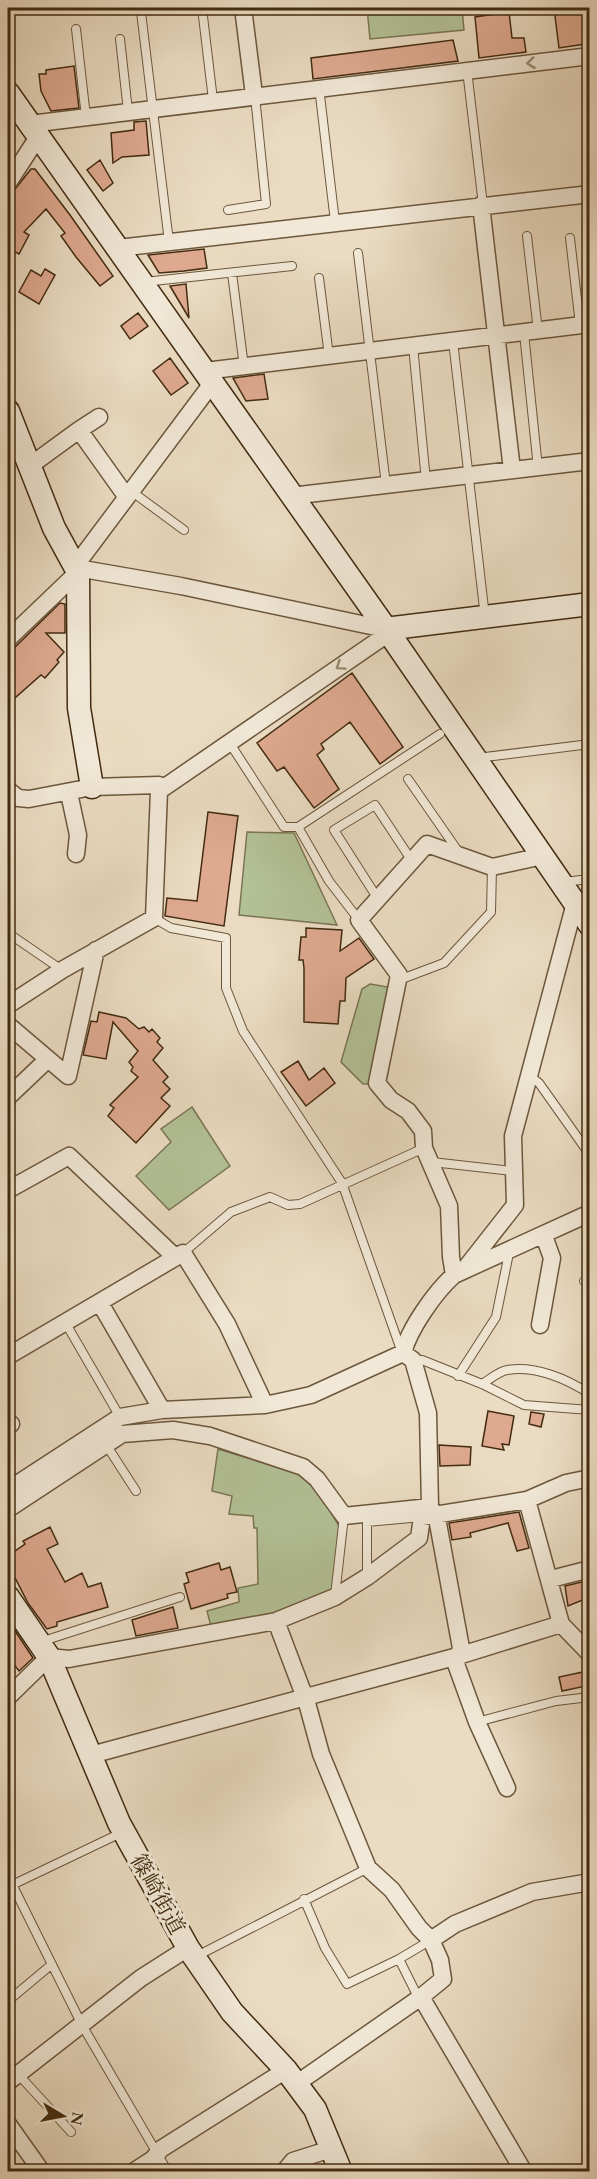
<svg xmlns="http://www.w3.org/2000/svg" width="597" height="2179" viewBox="0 0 597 2179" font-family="'EB Garamond','Noto Serif JP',serif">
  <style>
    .green { fill: #b3c197; stroke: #7a7654; stroke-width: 1.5 }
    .building { fill: #dea98f; stroke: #422b10; stroke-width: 1.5 }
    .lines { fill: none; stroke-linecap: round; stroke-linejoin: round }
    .lane-casing { stroke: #6c573c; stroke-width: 10 }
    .street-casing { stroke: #6c573c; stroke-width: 19 }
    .secondary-casing { stroke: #422b10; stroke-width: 25 }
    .lane { stroke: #f1e8d7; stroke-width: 8 }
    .street { stroke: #f1e8d7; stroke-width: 16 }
    .secondary { stroke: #f1e8d7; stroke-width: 22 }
    .oneway { stroke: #9a8a74 }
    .labels { text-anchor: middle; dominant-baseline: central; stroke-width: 6; stroke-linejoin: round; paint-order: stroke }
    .street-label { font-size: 22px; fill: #422b10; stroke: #f1e8d7 }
  </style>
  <rect width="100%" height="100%" fill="#eadbc2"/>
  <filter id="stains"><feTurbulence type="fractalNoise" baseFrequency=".00333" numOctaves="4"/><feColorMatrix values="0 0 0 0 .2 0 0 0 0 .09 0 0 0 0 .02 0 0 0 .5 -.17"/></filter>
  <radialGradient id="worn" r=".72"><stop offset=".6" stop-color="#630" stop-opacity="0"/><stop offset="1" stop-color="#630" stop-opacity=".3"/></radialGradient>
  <path class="green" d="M 367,8 L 462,8 L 464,30 L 370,39 Z
    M 247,832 L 294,833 L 337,925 L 239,915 Z
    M 370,984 L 388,987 L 369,1084 L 363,1084 L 341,1062 L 362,989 Z
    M 192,1107 L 230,1166 L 169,1210 L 136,1176 L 171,1142 L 161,1129 Z
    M 218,1449 L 296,1473 L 314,1484 L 339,1526 L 339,1581 L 326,1597 L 272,1616 L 212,1630 L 207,1611 L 239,1602 L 238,1588 L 258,1584 L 257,1528 L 254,1528 L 253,1516 L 229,1514 L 232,1496 L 212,1491 Z"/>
  <path class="building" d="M 554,8 L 582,8 L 585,44 L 559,48 Z
    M 509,12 L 512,38 L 524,38 L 526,52 L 479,58 L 475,17 Z
    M 453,40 L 458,61 L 313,79 L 311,58 Z
    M 74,66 L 79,108 L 51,111 L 41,91 L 39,74 L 46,74 L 46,70 Z
    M 146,121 L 149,155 L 122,157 L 113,163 L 111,133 L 134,130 L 134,122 Z
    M 100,160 L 113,183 L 103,191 L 87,170 Z
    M 31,169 L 35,169 L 70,215 L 113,276 L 100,286 L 76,257 L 61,236 L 65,233 L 46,209 L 24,232 L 29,235 L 19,254 L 8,248 L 8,198 Z
    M 204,249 L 207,268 L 184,271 L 159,273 L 148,255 Z
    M 45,269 L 55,275 L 39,304 L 19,292 L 31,270 L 41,276 Z
    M 186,284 L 189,318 L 170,286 Z
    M 138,313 L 148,326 L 130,339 L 121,326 Z
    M 170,358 L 188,383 L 171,395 L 153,371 Z
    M 264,374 L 268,399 L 246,401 L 233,378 Z
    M 60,603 L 65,604 L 65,633 L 46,633 L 64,652 L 57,660 L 59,662 L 45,678 L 41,675 L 8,704 L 8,649 L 15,647 Z
    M 352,673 L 403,747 L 380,764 L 350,722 L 321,744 L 324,749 L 317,755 L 339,789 L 314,808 L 284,767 L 277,771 L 257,743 Z
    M 208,812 L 238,816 L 224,926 L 165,916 L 167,898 L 197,901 Z
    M 306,928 L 342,930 L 340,951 L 359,938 L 374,959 L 346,978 L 345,1001 L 340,1001 L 338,1024 L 304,1022 L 304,968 L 303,960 L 299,960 L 301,937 L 306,937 Z
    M 99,1012 L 126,1018 L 139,1029 L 144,1027 L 149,1032 L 152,1029 L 160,1038 L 157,1042 L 163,1048 L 153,1060 L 168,1077 L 163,1082 L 170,1089 L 161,1098 L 170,1106 L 136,1143 L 108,1116 L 114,1108 L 110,1105 L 138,1077 L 131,1071 L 133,1067 L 129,1062 L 138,1051 L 113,1022 L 106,1059 L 83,1055 L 91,1021 L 97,1022 Z
    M 298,1061 L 309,1080 L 324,1068 L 335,1083 L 306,1106 L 281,1072 Z
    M 488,1411 L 514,1416 L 509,1445 L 502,1444 L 504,1450 L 482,1446 Z
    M 531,1412 L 544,1414 L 541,1427 L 529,1424 Z
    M 439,1445 L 471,1447 L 470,1465 L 440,1466 Z
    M 519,1512 L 529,1548 L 517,1551 L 508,1523 L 470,1533 L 471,1537 L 452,1540 L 449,1523 Z
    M 50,1527 L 58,1544 L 47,1549 L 65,1582 L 82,1573 L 88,1587 L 101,1583 L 108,1607 L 57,1622 L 57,1626 L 47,1629 L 28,1603 L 8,1564 L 8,1556 L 25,1544 L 23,1541 Z
    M 219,1563 L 221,1570 L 230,1567 L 237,1592 L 227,1594 L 228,1598 L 191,1609 L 184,1584 L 189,1582 L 186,1573 Z
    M 590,1580 L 590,1597 L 568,1606 L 565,1586 Z
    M 173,1607 L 178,1628 L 136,1636 L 132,1620 Z
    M 8,1620 L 33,1658 L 19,1671 L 8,1657 Z
    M 583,1672 L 586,1686 L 562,1691 L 559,1677 Z"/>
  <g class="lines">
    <g class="lane-casing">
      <path id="lane" d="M 202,8 L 213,100
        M 141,12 L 169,242
        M 76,29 L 86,117
        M 120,39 L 128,111
        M 467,70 L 483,205
        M 319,87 L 335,222
        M 228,210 L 266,204 L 255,96
        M 527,236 L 538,331
        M 570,238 L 580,325
        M 358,253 L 386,485
        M 232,273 L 244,367
        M 319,278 L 329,356
        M 144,282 L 292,266
        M 524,333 L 538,468
        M 453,341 L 485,617
        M 413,346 L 426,481
        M 131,491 L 184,530
        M 229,742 L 284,827 L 298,827 L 329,881 L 359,920
        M 477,758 L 590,744
        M 408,779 L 460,854
        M 8,804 L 18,798
        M 298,827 L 440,734
        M 563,882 L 590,879
        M 378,899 L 334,830 L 375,805 L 412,861
        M 154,918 L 171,928 L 226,938 L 226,988 L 243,1031 L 342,1183 L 401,1350
        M 8,933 L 62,970
        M 399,980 L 444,963 L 491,912 L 492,867
        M 529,1075 L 539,1083 L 590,1155
        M 432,1162 L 513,1171
        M 183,1253 L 231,1212 L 270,1197 L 288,1205 L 300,1204 L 424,1148
        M 584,1281 L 590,1282
        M 65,1322 L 120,1417
        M 413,1360 L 422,1360 L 482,1384 L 524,1405 L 590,1410
        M 458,1376 L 496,1317 L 509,1253
        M 482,1384 C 489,1380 499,1371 507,1370 C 535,1365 567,1379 590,1394
        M 105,1443 L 136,1491
        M 367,1577 L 367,1522 L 422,1517
        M 335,1596 L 344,1516
        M 40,1642 L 180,1597
        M 477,1722 L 556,1701 L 590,1697
        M 8,1876 L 82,2025 L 168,2172
        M 12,1885 L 123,1832
        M 304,1899 L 325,1948 L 347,1984 L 399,1959
        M 195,1957 L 368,1868
        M 421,1997 L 417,1995 L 399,1959 L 431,1940
        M 8,2001 L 51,1965
        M 18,2074 L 71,2132"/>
    </g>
    <g class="street-casing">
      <path id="street" d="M 243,8 L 254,95
        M 30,124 L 590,56
        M 8,183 L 38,137
        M 481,205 L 512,470
        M 118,248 L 590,194
        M 205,371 L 590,324
        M 79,430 L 99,417
        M 31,465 L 79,430 L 126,496
        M 291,496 L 590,461
        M 76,565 L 213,382
        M 77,568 L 181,586 L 385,629
        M 8,639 L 78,572
        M 8,790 L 18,798 L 29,799 L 92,787 L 159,785 L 159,791 L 154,918 L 62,970 L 8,1005
        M 159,791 L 389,633
        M 69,793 L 78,835 L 76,854
        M 8,1025 L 68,1076 L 96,950
        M 8,1097 L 48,1059
        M 8,1190 L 69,1156 L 175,1257
        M 464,1270 L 515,1205 L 513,1136 L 575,903
        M 454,1275 L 451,1257 L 449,1206 L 424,1148 L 423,1131 L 408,1111 L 391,1100 L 377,1083 L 399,975 L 359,920 L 427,844 L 492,867 L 543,856
        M 100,1303 L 162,1410
        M 540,1325 L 552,1258 L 544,1236
        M 403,1353 C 409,1329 435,1292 454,1275 L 590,1213
        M 8,1356 L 183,1253 L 227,1324 L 265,1405
        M 8,1426 L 11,1424
        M 8,1490 L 120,1417 L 162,1410 L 265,1405 L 311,1395 L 403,1353 L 413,1360 L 428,1413 L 430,1507 L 437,1518 L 461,1648 L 456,1664 L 477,1722 L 507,1788
        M 527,1500 L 561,1624 L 590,1654
        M 8,1509 L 122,1434 L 173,1430 L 210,1436 L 303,1467 L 317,1479 L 344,1516 L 430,1507
        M 551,1579 L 590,1569
        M 276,1621 L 307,1703 L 321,1754 L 368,1868 L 392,1890 L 419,1928 L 431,1940
        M 8,1697 L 49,1657 L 69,1659 L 276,1621 L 335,1597 L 367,1577 L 419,1538 L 422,1517 L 527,1500 L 566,1483 L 590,1478
        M 91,1755 L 458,1656 L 561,1624
        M 421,1997 L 524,2172
        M 8,2082 L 141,1978 L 188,1948
        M 296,2084 L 421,1997 L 443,1979 L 440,1960 L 431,1940 L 455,1924 L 532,1892 L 590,1882
        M 8,2124 L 42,2172
        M 133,2172 L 153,2159 L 161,2149 L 286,2070
        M 284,2172 L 293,2161 L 331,2149"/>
    </g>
    <g class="secondary-casing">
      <path id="secondary" d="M 8,93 L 389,633 L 590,925
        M 8,411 L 54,528 L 78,572 L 79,708 L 92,787
        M 385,629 L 590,604
        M 8,1597 L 49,1657 L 119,1823 L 188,1948 L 232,2012 L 286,2070 L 315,2109 L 341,2172"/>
    </g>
    <use href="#lane" class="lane"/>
    <use href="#street" class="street"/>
    <use href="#secondary" class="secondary"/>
  </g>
  <defs><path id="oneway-chevron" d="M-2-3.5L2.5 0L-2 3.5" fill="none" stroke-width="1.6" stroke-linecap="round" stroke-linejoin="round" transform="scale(1.5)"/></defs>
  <g class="oneway">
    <use href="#oneway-chevron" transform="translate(531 63) rotate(173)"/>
    <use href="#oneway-chevron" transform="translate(340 666) rotate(146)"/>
  </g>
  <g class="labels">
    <g class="street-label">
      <text transform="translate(158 1894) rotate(61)">篠崎街道</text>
    </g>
  </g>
  <rect width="597" height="2179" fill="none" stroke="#eadbc2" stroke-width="30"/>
  <rect x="9" y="9" width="579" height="2161" fill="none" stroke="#422b10" stroke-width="3"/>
  <rect x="15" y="15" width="567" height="2149" fill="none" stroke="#422b10" stroke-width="1.5"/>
  <g transform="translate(63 2116) rotate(100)" stroke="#f1e8d7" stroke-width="4.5" paint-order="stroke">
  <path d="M0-4.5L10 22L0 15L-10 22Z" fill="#422b10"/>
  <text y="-9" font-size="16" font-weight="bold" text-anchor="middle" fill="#422b10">N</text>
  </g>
  <rect width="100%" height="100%" filter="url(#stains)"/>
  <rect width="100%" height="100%" fill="url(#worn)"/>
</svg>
